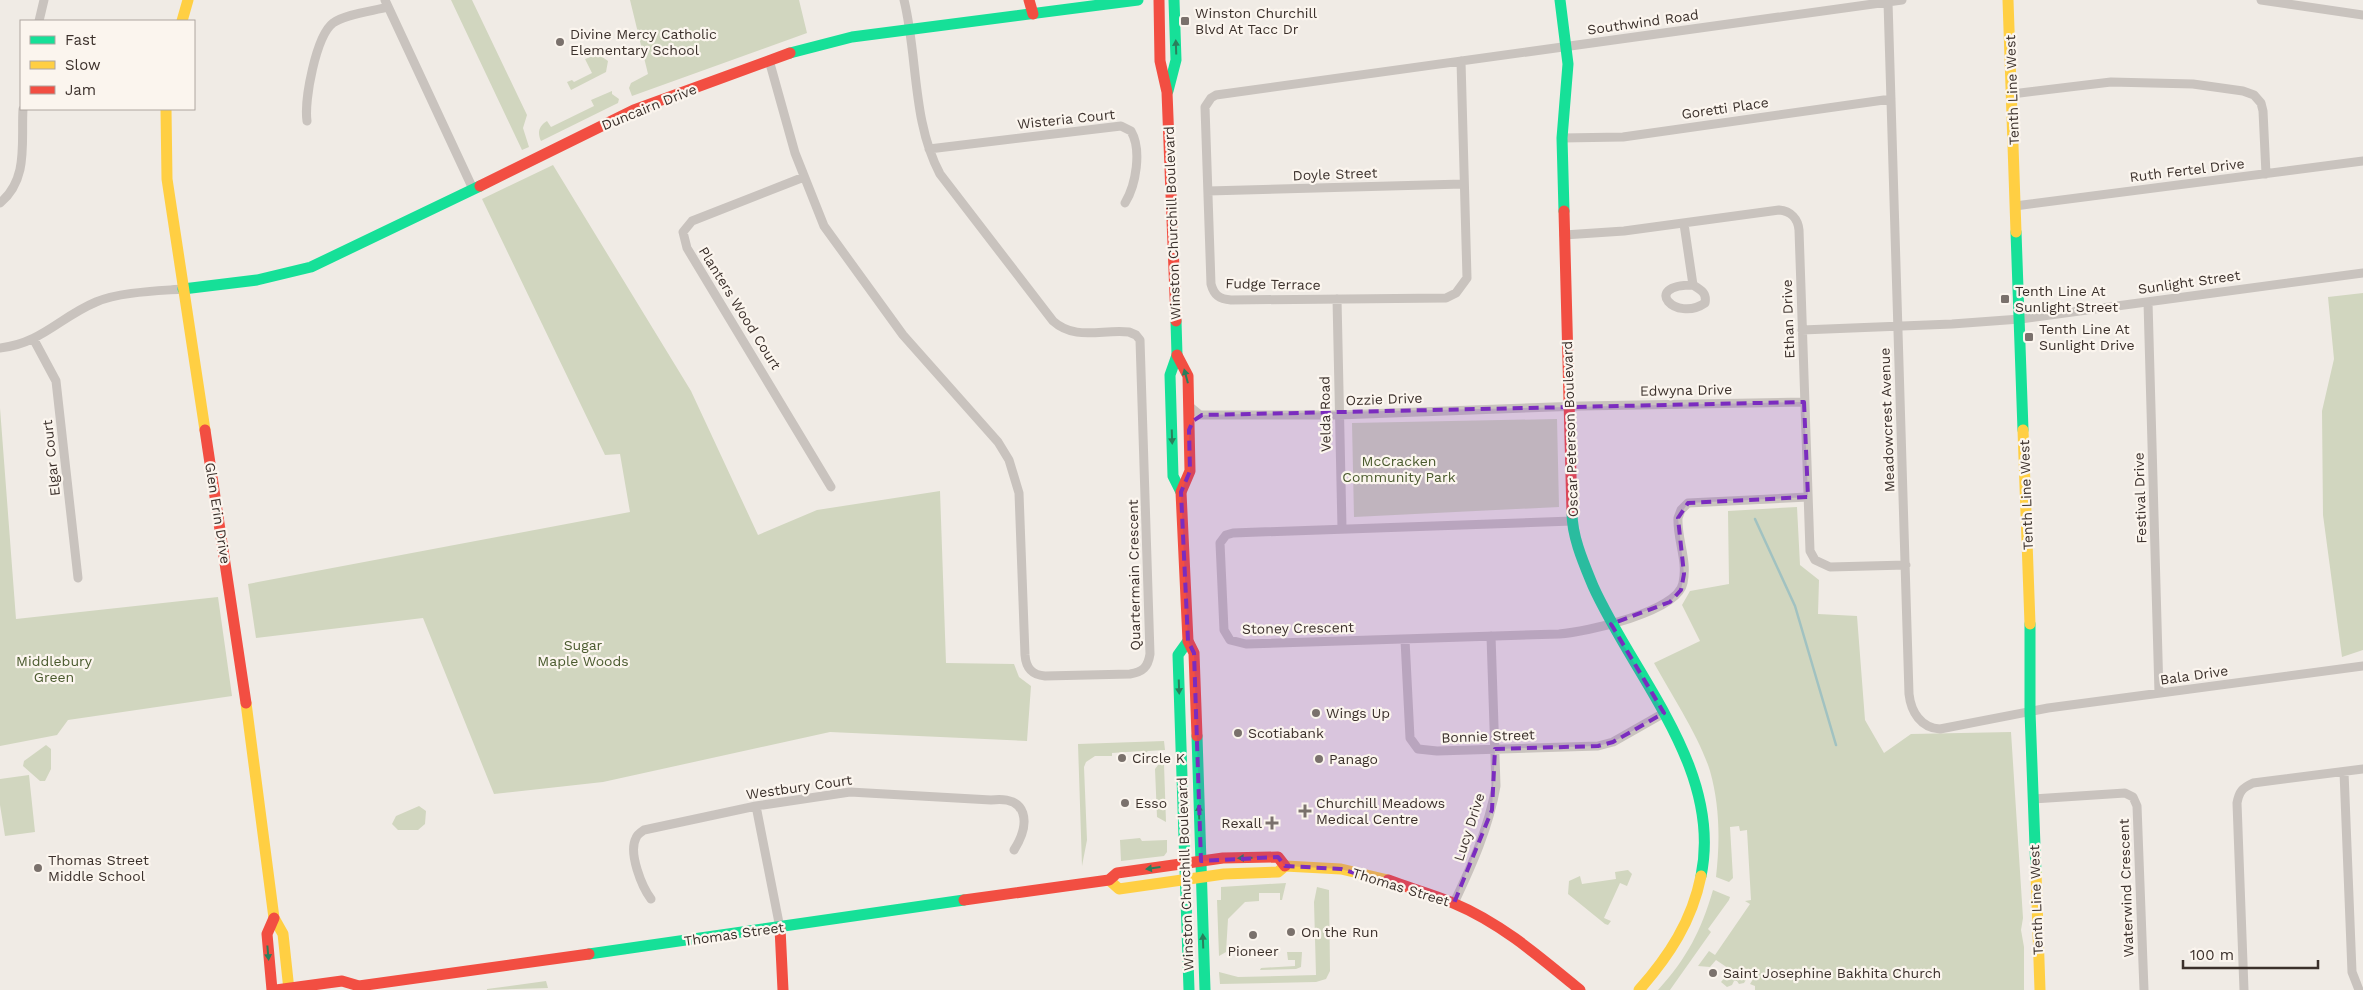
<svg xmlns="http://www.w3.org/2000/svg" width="2363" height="990" viewBox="0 0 2363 990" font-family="'Work Sans',sans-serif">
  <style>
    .green { fill: #d1d6bf }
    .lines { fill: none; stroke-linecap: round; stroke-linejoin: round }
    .stream { stroke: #a1c2c1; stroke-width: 2.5 }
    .street { stroke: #c9c3be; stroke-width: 9 }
    .fast { stroke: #16e098; stroke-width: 11 }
    .slow { stroke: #ffcf43; stroke-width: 11 }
    .jam { stroke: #f24e42; stroke-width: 11 }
    .oneway { fill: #2a7f5c }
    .marked { fill: #7b2cbf; fill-opacity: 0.2; stroke: #7b2cbf; stroke-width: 4; stroke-dasharray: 10 6; stroke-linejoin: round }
    .poi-dot { fill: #7a716c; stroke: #fbf5ee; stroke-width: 2 }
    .labels { text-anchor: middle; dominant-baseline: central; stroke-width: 4.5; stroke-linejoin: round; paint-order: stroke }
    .poi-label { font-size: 14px; fill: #3b302b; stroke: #fbf5ee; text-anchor: start }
    .street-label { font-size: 14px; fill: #3b302b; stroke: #fbf5ee }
    .park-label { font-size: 14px; fill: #4a5a2e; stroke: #fbf5ee }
  </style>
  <rect width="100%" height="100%" fill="#f0ebe5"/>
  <path class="green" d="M 451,0 L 472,0 L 527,115 L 523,128 L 529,147 L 522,150 Z
    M 630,0 L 799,0 L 807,33 L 632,96 L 629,88 L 631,83 L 648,74 Z
    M 598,54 L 608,61 L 606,72 L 571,90 L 567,82 L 572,80 L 574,82 L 592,73 L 585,59 Z
    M 612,91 L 612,94 L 619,99 L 618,103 L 541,141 C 537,132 539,126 547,121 L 551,127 L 594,106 L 591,100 Z
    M 553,165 L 691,391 L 758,535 L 817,510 L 940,491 L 946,663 L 1014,664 L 1019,677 L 1031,686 L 1027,741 L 830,732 L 603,782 L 494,794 L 423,618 L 256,638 L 248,584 L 630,512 L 620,454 L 605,455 L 482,199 Z
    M 2363,293 L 2363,650 L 2342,657 L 2323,515 L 2322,411 L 2334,359 L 2328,297 Z
    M 0,408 L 16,619 L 218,597 L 232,696 L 68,720 L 57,735 L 0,746 Z
    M 1557,419 L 1559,507 L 1354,517 L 1352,423 Z
    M 1797,507 L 1800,565 L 1819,580 L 1818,614 L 1857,616 L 1865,720 L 1884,753 L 1911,734 L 2011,732 L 2023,918 L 2021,930 L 2024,947 L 2024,990 L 1755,990 L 1755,986 L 1750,984 L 1757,973 L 1752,970 L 1744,983 L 1739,984 L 1737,981 L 1734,981 L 1732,985 L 1727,987 L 1721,982 L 1731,970 L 1716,960 L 1710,967 L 1698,966 L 1709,951 L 1715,955 L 1750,904 L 1745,901 L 1751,900 L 1747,830 L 1740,831 L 1739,826 L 1730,827 L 1733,878 L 1729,882 L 1716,877 C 1720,842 1720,806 1710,771 C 1700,738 1671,694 1654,663 L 1700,641 L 1682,605 L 1690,591 L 1729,584 L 1728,511 Z
    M 1164,741 L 1165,750 L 1148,751 L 1143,755 L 1142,751 L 1112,753 L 1112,756 L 1095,756 L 1086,762 L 1084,767 L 1087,840 L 1082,866 L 1078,744 Z
    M 46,745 L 51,749 L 51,769 L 45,781 L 40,781 L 23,766 L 24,761 Z
    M 1164,764 L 1166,822 L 1157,817 L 1155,769 L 1158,765 Z
    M 29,775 L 35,832 L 5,836 L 0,805 L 0,779 Z
    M 419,806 L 426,811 L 425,824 L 418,830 L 398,830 L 392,824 L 396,816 Z
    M 1140,838 L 1142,841 L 1167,840 L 1167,852 L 1164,856 L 1121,861 L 1120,840 Z
    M 1628,870 L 1632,874 L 1627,886 L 1620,883 L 1604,918 L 1611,921 L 1608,925 L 1605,924 L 1568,894 L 1569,881 L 1580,876 L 1582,884 L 1616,879 L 1615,872 Z
    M 1286,883 L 1282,900 L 1280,900 L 1280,893 L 1259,893 L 1259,901 L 1245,902 L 1228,919 L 1226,952 L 1219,956 L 1217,900 L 1221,900 L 1221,887 Z
    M 1317,887 L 1329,890 L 1330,971 L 1326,979 L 1316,982 L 1220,984 L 1219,972 L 1238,977 L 1316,975 L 1314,902 Z
    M 1713,890 L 1730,897 L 1729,900 L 1708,929 L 1711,932 L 1670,990 L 1658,990 C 1687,958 1701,931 1713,890 Z
    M 1287,952 L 1302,952 L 1301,967 L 1296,969 L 1260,970 L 1261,968 L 1295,966 L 1295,960 L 1288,960 Z
    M 546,981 L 548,988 L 487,990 L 487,989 Z"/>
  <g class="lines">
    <path class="stream" d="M 1755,519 L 1795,606 L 1836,745"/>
    <path class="street" d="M 385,0 L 473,189
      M 2261,0 L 2363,15
      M 1888,2 L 1909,694 C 1911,712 1921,728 1940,729 L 2048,708 L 2363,666
      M 39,21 L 44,0
      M 769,60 L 795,153 L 824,226 L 903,335 L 998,442 L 1009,460 L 1019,493 L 1025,655 C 1026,668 1032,675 1045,676 L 1130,674 C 1143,672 1148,667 1150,654 L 1140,340 L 1136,335 L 1129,332 C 1102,329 1075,341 1053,321 L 940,174 C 912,122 918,57 904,0
      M 1461,61 L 1467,278 L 1456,293 L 1446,298 L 1231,300 C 1219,299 1214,295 1211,284 L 1205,107 L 1211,98 L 1216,95 L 1902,0
      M 2012,94 L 2111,82 L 2193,84 L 2243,91 L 2254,95 L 2261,103 L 2263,111 L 2266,174
      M 307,121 C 304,100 316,36 333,23 C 345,14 373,11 388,7
      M 1562,138 L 1623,137 L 1891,99
      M 929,149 L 1121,126 L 1131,131 C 1142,150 1136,185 1125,203
      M 804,177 L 692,221 L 683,232 L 687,248 L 831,487
      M 1208,191 L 1463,184
      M 0,203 C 29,179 21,142 23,109
      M 2015,206 L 2363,161
      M 1684,224 L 1693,285 C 1701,290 1707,293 1705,303 C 1676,323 1640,285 1693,285
      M 1564,235 L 1624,231 L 1779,210 C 1791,211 1798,219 1799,230 L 1810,551 L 1815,560 L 1830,567 L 1906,565
      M 1337,299 L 1342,528
      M 2148,302 L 2159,693
      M 1802,330 L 1952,324 L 2020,319 L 2363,273
      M 34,340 L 56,381 L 78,578
      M 0,348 C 42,343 60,317 96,302 C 119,292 157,291 183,289
      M 1189,406 L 1200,415 L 1338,415 L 1581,406 L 1804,402
      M 1572,521 L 1233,533 L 1226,535 L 1220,543 L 1224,630 L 1230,640 L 1246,644 L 1559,634 C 1586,632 1678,612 1683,583 C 1688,560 1677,540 1678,518 L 1681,510 L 1688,503 L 1808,497
      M 1405,640 L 1410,738 L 1418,749 L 1437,751 L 1598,746 L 1613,742 L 1664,713
      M 2344,772 L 2352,972 L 2359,990
      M 2033,799 L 2125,793 L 2133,797 L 2137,806 L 2144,990
      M 756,806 L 780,928
      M 651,899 C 642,887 628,853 636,838 C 637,835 641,832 644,830 L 756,806 L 850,792 L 991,800 C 1028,795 1031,823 1014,850
      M 1454,903 C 1472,865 1489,827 1496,786 L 1491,636
      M 2244,990 L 2237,803 C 2239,792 2242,788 2253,783 L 2363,769"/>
    <path class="fast" d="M 1560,0 L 1568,64 L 1562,138 L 1564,211
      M 790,53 L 852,37 L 1138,0
      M 1168,91 L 1176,60 L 1174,0
      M 2016,232 L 2023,430
      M 183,289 L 257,280 L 311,267 L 480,186
      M 1176,321 L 1177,355 L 1170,375 L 1173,476 L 1181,492
      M 1572,513 C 1572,537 1584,564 1593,586 C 1634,677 1723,769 1701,876
      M 2030,624 L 2030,712 L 2036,873
      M 1188,641 L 1178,655 L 1189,990
      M 1197,736 L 1205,990
      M 589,954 L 964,900"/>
    <path class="slow" d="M 2008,0 L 2016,232
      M 182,21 L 188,0
      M 166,109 L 167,179 L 205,430
      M 2023,430 L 2030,624
      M 246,703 L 274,918 L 283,934 L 289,990
      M 2036,873 L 2040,990
      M 1109,880 L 1119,889 L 1224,874 L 1278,872 L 1285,866 L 1341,869 L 1388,880
      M 1639,990 C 1669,956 1692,921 1701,876"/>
    <path class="jam" d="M 1029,0 L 1033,14
      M 1159,0 L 1160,61 L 1167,92 L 1176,321
      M 480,186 L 634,110 L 790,53
      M 1564,211 L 1572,513
      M 1177,355 L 1188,376 L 1190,471 L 1181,492 L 1188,641 L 1194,653 L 1197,736
      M 205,430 L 246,703
      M 1388,880 C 1409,888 1432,894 1453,903 C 1501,923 1540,957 1580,990
      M 964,900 L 1109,880 L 1117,873 L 1223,858 L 1278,857 L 1285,866
      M 780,928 L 783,990
      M 272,990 L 267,934 L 274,918
      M 276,990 L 342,981 L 359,986 L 589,954"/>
  </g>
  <defs><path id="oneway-solid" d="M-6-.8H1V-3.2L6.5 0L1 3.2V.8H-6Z" transform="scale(1.25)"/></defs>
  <g class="oneway">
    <use href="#oneway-solid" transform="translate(1176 47) rotate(-92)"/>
    <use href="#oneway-solid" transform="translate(1186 376) rotate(-105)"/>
    <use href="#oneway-solid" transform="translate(1172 437) rotate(88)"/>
    <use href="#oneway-solid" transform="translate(1179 687) rotate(88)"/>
    <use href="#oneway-solid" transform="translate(1199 812) rotate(-92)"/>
    <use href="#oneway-solid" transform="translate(1245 858) rotate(178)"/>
    <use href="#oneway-solid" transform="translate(1153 868) rotate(172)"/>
    <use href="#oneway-solid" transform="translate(1203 941) rotate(-92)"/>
    <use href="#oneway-solid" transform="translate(268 953) rotate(85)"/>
  </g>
  <path class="marked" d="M 1804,402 L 1808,497 L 1688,503 L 1678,518 L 1684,574 L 1681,590 L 1670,602 L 1611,624 L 1664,713 L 1613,742 L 1598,746 L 1495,749 L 1492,810 L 1454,903 L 1341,869 L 1285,866 L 1278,857 L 1201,861 L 1194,653 L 1188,641 L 1181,492 L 1190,471 L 1189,430 L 1193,421 L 1202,415 Z"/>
  <g class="poi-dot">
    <rect x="1180" y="16" width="10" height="10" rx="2.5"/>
    <circle cx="560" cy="42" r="5"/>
    <rect x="2000" y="294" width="10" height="10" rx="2.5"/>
    <rect x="2024" y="332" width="10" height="10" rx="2.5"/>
    <circle cx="1316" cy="713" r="5"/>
    <circle cx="1238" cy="733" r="5"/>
    <circle cx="1122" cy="758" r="5"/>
    <circle cx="1319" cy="759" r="5"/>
    <circle cx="1125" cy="803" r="5"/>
    <path d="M1302.5 803.5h5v5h5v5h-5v5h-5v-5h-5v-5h5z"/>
    <path d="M1269.5 815.5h5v5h5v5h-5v5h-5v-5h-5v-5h5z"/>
    <circle cx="38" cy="868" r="5"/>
    <circle cx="1291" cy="932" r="5"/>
    <circle cx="1253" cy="935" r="5"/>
    <circle cx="1713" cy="973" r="5"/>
  </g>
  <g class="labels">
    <g class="poi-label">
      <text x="1195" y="13">Winston Churchill<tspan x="1195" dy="16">Blvd At Tacc Dr</tspan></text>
      <text x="570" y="34">Divine Mercy Catholic<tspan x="570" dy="16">Elementary School</tspan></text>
      <text x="2015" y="291">Tenth Line At<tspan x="2015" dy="16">Sunlight Street</tspan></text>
      <text x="2039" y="329">Tenth Line At<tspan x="2039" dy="16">Sunlight Drive</tspan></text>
      <text x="1326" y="713">Wings Up</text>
      <text x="1248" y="733">Scotiabank</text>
      <text x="1132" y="758">Circle K</text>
      <text x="1329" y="759">Panago</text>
      <text x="1135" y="803">Esso</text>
      <text x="1316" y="803">Churchill Meadows<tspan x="1316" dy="16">Medical Centre</tspan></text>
      <text x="1262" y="823" text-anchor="end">Rexall</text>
      <text x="48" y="860">Thomas Street<tspan x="48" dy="16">Middle School</tspan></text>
      <text x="1301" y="932">On the Run</text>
      <text x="1253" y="951" text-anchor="middle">Pioneer</text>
      <text x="1723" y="973">Saint Josephine Bakhita Church</text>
    </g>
    <g class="street-label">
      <text transform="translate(1643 22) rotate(-8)">Southwind Road</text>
      <text transform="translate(2012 90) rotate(-92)">Tenth Line West</text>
      <text transform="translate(649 107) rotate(-22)">Duncairn Drive</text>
      <text transform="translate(1725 108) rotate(-8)">Goretti Place</text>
      <text transform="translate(1066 119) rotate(-6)">Wisteria Court</text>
      <text transform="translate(2187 170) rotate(-7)">Ruth Fertel Drive</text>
      <text transform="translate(1335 174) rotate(-2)">Doyle Street</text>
      <text transform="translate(1172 223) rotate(-92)">Winston Churchill Boulevard</text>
      <text transform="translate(2189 282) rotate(-8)">Sunlight Street</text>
      <text transform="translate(1273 284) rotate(1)">Fudge Terrace</text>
      <text transform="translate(740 308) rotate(58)">Planters Wood Court</text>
      <text transform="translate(1788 319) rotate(-92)">Ethan Drive</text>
      <text transform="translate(1686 390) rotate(-1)">Edwyna Drive</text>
      <text transform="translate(1384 399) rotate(-2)">Ozzie Drive</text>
      <text transform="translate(1325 414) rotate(-91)">Velda Road</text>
      <text transform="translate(1887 420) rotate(-92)">Meadowcrest Avenue</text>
      <text transform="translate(1570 429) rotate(-92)">Oscar Peterson Boulevard</text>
      <text transform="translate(51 458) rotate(-96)">Elgar Court</text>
      <text transform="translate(2026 495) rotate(-92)">Tenth Line West</text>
      <text transform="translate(2140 498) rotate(-92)">Festival Drive</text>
      <text transform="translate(218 513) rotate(81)">Glen Erin Drive</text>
      <text transform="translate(1134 575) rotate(-91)">Quartermain Crescent</text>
      <text transform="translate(1298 628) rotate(-1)">Stoney Crescent</text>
      <text transform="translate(2194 675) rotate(-8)">Bala Drive</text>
      <text transform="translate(1488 736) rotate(-2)">Bonnie Street</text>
      <text transform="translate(799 787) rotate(-8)">Westbury Court</text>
      <text transform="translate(1469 827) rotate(-72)">Lucy Drive</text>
      <text transform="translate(1185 874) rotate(-92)">Winston Churchill Boulevard</text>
      <text transform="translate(1401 887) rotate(17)">Thomas Street</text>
      <text transform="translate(2126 888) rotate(-92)">Waterwind Crescent</text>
      <text transform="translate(2036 900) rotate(-92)">Tenth Line West</text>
      <text transform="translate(734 934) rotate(-8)">Thomas Street</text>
    </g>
    <g class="park-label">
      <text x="1399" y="461">McCracken<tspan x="1399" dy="16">Community Park</tspan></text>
      <text x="583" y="645">Sugar<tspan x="583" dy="16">Maple Woods</tspan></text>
      <text x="54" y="661">Middlebury<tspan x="54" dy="16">Green</tspan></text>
    </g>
  </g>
  <rect x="20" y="20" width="175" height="90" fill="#fbf5ee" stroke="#aea6a0"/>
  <rect x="30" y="36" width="25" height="8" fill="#16e098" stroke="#aea6a0"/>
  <text x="65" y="45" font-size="15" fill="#3b302b">Fast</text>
  <rect x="30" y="61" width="25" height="8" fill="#ffcf43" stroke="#aea6a0"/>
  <text x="65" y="70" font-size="15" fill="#3b302b">Slow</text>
  <rect x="30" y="86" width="25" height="8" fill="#f24e42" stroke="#aea6a0"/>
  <text x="65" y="95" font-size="15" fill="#3b302b">Jam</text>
  <path d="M2183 960v8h135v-8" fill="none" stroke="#3b302b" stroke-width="2.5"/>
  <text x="2190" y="960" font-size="15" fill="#3b302b" stroke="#fbf5ee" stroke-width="4" paint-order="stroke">100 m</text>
</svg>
